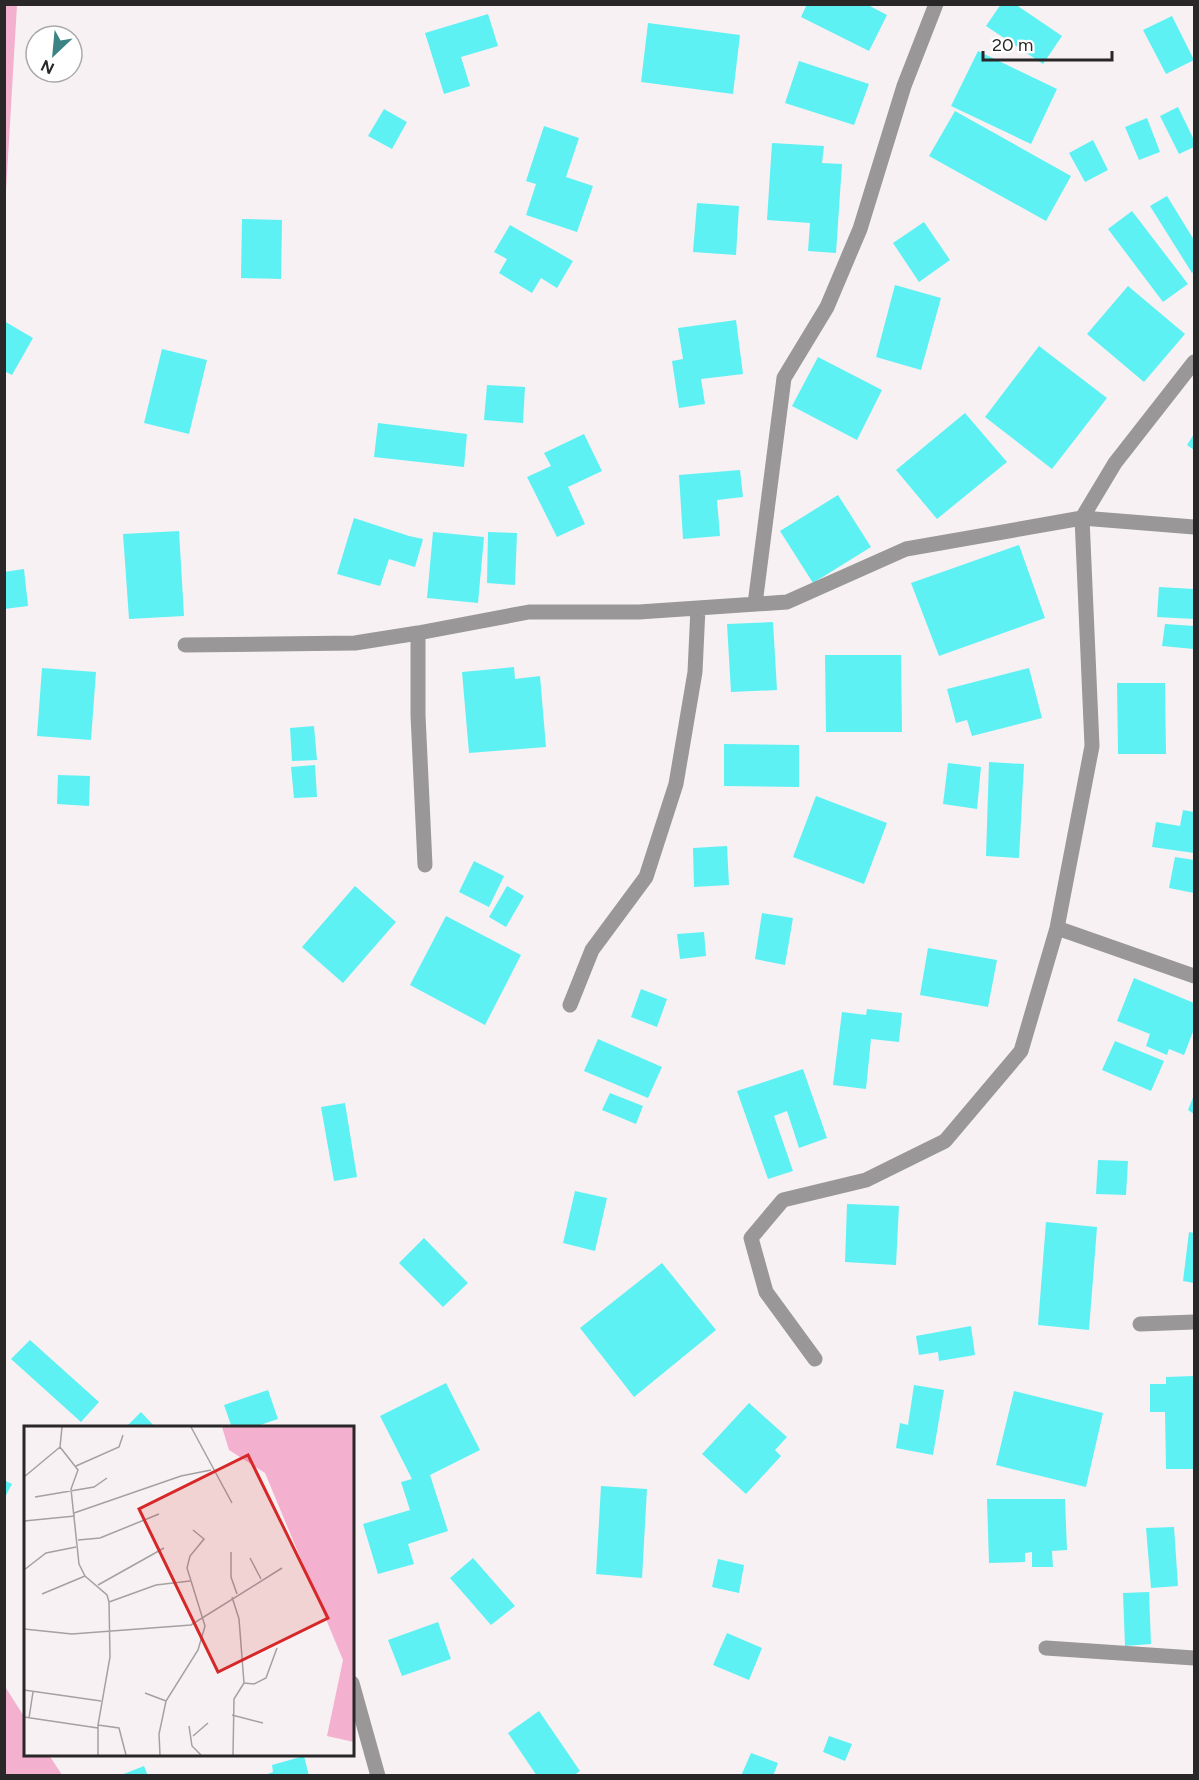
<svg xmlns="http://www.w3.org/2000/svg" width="1199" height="1780" viewBox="0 0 1199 1780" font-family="Figtree,sans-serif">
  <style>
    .green { fill: #f4b0cf }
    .building { fill: #5ef1f3 }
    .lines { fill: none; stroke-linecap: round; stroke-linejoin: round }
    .street { stroke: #999798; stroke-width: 15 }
    .inset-road { fill: none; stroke: #a5a0a2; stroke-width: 1.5 }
    .view { fill: #d62828; fill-opacity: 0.15; stroke: #d62828; stroke-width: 3 }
    .inset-edge { fill: none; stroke: #292728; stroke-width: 3 }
  </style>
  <rect width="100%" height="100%" fill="#f7f1f3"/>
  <path class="green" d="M 5,4 L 17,5 L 5,208 L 4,5 Z
    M 4,1685 L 25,1718 L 26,1754 L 49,1755 L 62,1775 L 5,1775 Z"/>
  <path class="building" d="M 807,4 L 866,4 L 887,15 L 869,51 L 801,17 Z
    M 1001,4 L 1015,4 L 1062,36 L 1043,64 L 986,26 Z
    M 488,14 L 498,46 L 461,57 L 470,86 L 444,94 L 425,33 Z
    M 1172,16 L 1194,60 L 1166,74 L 1143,30 Z
    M 648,23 L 740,35 L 733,94 L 641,82 Z
    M 978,51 L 1057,89 L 1031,144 L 951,106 Z
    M 799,61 L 869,84 L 854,125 L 785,103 Z
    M 1178,107 L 1194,140 L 1194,147 L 1179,154 L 1160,116 Z
    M 384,109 L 407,122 L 392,149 L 368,136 Z
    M 955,111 L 1071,176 L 1046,221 L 929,156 Z
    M 1147,118 L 1160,152 L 1139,160 L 1125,127 Z
    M 544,126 L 579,138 L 566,177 L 593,186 L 577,232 L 526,215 L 536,184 L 526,181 Z
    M 1093,140 L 1108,170 L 1085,182 L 1069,153 Z
    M 772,143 L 824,146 L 822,163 L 842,164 L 836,253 L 808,251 L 810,223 L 767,220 Z
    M 1167,196 L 1194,240 L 1194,271 L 1192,273 L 1150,206 Z
    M 697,203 L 739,206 L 736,255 L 693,252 Z
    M 1132,211 L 1188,284 L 1163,302 L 1108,229 Z
    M 242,219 L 282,220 L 281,279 L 241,278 Z
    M 924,222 L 950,260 L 919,282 L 893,243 Z
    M 510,225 L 573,261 L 557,288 L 541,278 L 532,293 L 499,273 L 507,259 L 494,252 Z
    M 895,285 L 941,298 L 921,370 L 876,357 Z
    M 1128,286 L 1185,334 L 1144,382 L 1087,334 Z
    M 736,320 L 743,374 L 701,379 L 705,404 L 679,408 L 672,361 L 683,359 L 678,328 Z
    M 4,321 L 33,338 L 12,375 L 4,371 Z
    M 1039,346 L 1107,398 L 1052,469 L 985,417 Z
    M 162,349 L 207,360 L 189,434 L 144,423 Z
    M 818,357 L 882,390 L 857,440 L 792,406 Z
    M 487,385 L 525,387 L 523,423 L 484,420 Z
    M 965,413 L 1007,462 L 937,519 L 896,470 Z
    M 378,423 L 467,434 L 464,467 L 374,457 Z
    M 584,434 L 602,471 L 568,487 L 585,524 L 557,537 L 527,477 L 551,466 L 544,453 Z
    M 1194,434 L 1194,450 L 1187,445 Z
    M 740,470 L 743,497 L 717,500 L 720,536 L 683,539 L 679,475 Z
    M 838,495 L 871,547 L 813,583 L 780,531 Z
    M 354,518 L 409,536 L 423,539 L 415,567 L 389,559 L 380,586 L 337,574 Z
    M 179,531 L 184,616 L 129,619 L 123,534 Z
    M 433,532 L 484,537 L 478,603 L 427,598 Z
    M 488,532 L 517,533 L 515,585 L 487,583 Z
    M 1019,545 L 1045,618 L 939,656 L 911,583 Z
    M 24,569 L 28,606 L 4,609 L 4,572 Z
    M 1159,587 L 1194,589 L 1194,619 L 1157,617 Z
    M 773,622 L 777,690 L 731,692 L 727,624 Z
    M 1165,624 L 1194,626 L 1194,649 L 1162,646 Z
    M 825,655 L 901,655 L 902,732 L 826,732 Z
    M 514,667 L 515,679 L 540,676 L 546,747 L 469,753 L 462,672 Z
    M 42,668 L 96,672 L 91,740 L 37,736 Z
    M 1029,668 L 1042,718 L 972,736 L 967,720 L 956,723 L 947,689 Z
    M 1117,683 L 1165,683 L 1166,754 L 1118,754 Z
    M 314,726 L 317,760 L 292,761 L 290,728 Z
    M 724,744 L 799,745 L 799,787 L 724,786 Z
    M 989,762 L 1024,764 L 1019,858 L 986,856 Z
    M 948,763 L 981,767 L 977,809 L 943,804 Z
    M 315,765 L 317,797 L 294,798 L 291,767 Z
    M 58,775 L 90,776 L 89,806 L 57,804 Z
    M 816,796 L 887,823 L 864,884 L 793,857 Z
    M 1183,810 L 1194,812 L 1194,853 L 1152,847 L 1156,822 L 1180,826 Z
    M 727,846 L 729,885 L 694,887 L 693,848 Z
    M 1175,857 L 1194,860 L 1194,893 L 1169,888 Z
    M 474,861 L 504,876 L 489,907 L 459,892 Z
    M 355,886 L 396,922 L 343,983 L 302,947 Z
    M 507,886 L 524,896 L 506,927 L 489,917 Z
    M 762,913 L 793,918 L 785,965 L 755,959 Z
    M 446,916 L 521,955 L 485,1025 L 410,985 Z
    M 704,932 L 706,956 L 680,959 L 677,934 Z
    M 928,948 L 997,960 L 988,1007 L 920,995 Z
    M 1134,978 L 1194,1003 L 1194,1029 L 1184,1055 L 1169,1049 L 1167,1055 L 1146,1046 L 1150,1034 L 1117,1021 Z
    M 641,989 L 667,999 L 657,1027 L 631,1017 Z
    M 867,1009 L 902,1013 L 899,1042 L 871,1039 L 866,1089 L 833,1085 L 842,1012 L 866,1015 Z
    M 598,1039 L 662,1067 L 648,1098 L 584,1071 Z
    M 1115,1041 L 1164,1061 L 1151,1091 L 1102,1070 Z
    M 803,1069 L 827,1138 L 799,1148 L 787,1111 L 774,1116 L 793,1171 L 768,1179 L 737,1091 Z
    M 610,1093 L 643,1106 L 636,1124 L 602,1110 Z
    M 1194,1095 L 1194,1114 L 1188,1110 Z
    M 345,1103 L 357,1177 L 334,1181 L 321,1107 Z
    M 1098,1160 L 1128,1161 L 1126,1195 L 1096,1194 Z
    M 575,1191 L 607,1198 L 595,1251 L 563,1243 Z
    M 847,1204 L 899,1206 L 896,1265 L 845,1262 Z
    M 1046,1222 L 1097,1227 L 1089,1330 L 1038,1325 Z
    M 1189,1232 L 1194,1233 L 1194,1283 L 1183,1281 Z
    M 424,1238 L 468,1283 L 443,1307 L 399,1263 Z
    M 662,1263 L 716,1330 L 634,1397 L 580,1328 Z
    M 971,1326 L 975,1355 L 939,1361 L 938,1352 L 919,1355 L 916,1336 Z
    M 30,1340 L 99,1402 L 81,1422 L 11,1359 Z
    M 1194,1376 L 1194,1469 L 1166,1469 L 1165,1412 L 1150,1412 L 1150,1384 L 1166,1384 L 1166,1377 Z
    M 446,1383 L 480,1450 L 430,1475 L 448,1531 L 408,1544 L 414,1564 L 378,1574 L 363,1524 L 410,1510 L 401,1482 L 412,1479 L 380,1416 Z
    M 914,1385 L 944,1390 L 933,1455 L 896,1448 L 900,1423 L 908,1425 Z
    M 268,1390 L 278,1419 L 260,1425 L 261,1428 L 232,1428 L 224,1405 Z
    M 1014,1391 L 1103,1413 L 1086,1487 L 996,1465 Z
    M 749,1403 L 787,1437 L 775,1450 L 781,1456 L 746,1494 L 702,1454 Z
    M 141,1412 L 156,1428 L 125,1428 Z
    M 4,1480 L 12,1484 L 4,1499 Z
    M 601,1486 L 647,1489 L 642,1578 L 596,1574 Z
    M 987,1499 L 1065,1499 L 1067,1550 L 1052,1551 L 1053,1567 L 1032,1567 L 1032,1552 L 1025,1553 L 1025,1562 L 989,1563 Z
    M 1174,1527 L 1178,1586 L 1151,1588 L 1146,1528 Z
    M 473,1558 L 515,1606 L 491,1625 L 450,1578 Z
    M 718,1559 L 744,1565 L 739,1593 L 712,1587 Z
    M 1149,1592 L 1151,1644 L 1125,1646 L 1123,1593 Z
    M 438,1622 L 451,1659 L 402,1676 L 388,1640 Z
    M 727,1633 L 762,1648 L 749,1680 L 713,1665 Z
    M 539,1711 L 580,1771 L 573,1776 L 537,1776 L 508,1733 Z
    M 829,1736 L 852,1744 L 845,1761 L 823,1752 Z
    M 751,1753 L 778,1763 L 773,1776 L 741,1776 Z
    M 304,1756 L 309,1776 L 262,1776 L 273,1772 L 272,1765 Z
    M 144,1766 L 148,1776 L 121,1776 L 121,1775 Z"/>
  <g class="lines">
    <path class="street" d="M 755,604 L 784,378 L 827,307 L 860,229 L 904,86 L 936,4
      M 418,633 L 418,715 L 425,865
      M 185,645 L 355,643 L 418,633 L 529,612 L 639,612 L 787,602 L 906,549 L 1082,518 L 1194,527
      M 1057,928 L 1194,976
      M 570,1005 L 592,950 L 646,877 L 676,784 L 695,672 L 698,608
      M 1140,1324 L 1194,1322
      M 815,1359 L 766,1292 L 751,1238 L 783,1200 L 866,1180 L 945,1141 L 1021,1051 L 1057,928 L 1092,746 L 1082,518 L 1115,463 L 1194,362
      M 1046,1648 L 1194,1658
      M 352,1683 L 378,1776"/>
  </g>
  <g transform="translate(24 1426)">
    <rect width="330" height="330" fill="#f7f1f3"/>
    <path d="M 198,1 L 330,1 L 330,316 L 303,310 L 319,234 L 241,47 L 205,24 Z" fill="#f4b0cf"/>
    <path class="inset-road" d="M 38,1 L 36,21 L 54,44 L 47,63 L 55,138 L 61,150 L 83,169 L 85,176 L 86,231 L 74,299 L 74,329M 167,1 L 208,77M 52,40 L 95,21 L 99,9M 0,51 L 36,21M 11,71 L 70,61 L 83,52M 50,87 L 157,50 L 187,44M 0,95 L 51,90M 54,114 L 76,112 L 135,88M 207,126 L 207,151 L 213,168M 226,132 L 237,153M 0,144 L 22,127 L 52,121M 74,159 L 140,122M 18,168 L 61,150M 208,171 L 215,193 L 220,257 L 210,273 L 209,329M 85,176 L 132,159 L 166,155M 0,203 L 48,208 L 167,199 L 258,142M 220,257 L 230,258 L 242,252 L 253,222M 0,264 L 77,275M 121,267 L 142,275M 208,289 L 239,297M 0,291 L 74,302M 5,292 L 9,266M 74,299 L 95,302 L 102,329M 165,300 L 168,320 L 177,329M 169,310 L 184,297M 136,329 L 135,308 L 142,275 L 174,224 L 181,200 L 163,142 L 166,130 L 180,113 L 169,104"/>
    <path class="view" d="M 224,29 L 304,192 L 194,246 L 115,83 Z"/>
    <rect width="330" height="330" class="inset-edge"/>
  </g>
  <rect width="1199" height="1780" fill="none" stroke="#292728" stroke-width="12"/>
  <g transform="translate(54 54) rotate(206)"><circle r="28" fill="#ffffff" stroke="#a9a9a9" stroke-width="1.5"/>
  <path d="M0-4.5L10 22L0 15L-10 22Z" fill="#3b8384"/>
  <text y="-9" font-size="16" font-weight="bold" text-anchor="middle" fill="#292728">N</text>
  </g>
  <path d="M983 51v9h129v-9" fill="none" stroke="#292728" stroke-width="3"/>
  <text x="992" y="51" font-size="18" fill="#292728" stroke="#ffffff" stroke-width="4.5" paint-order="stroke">20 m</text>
</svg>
